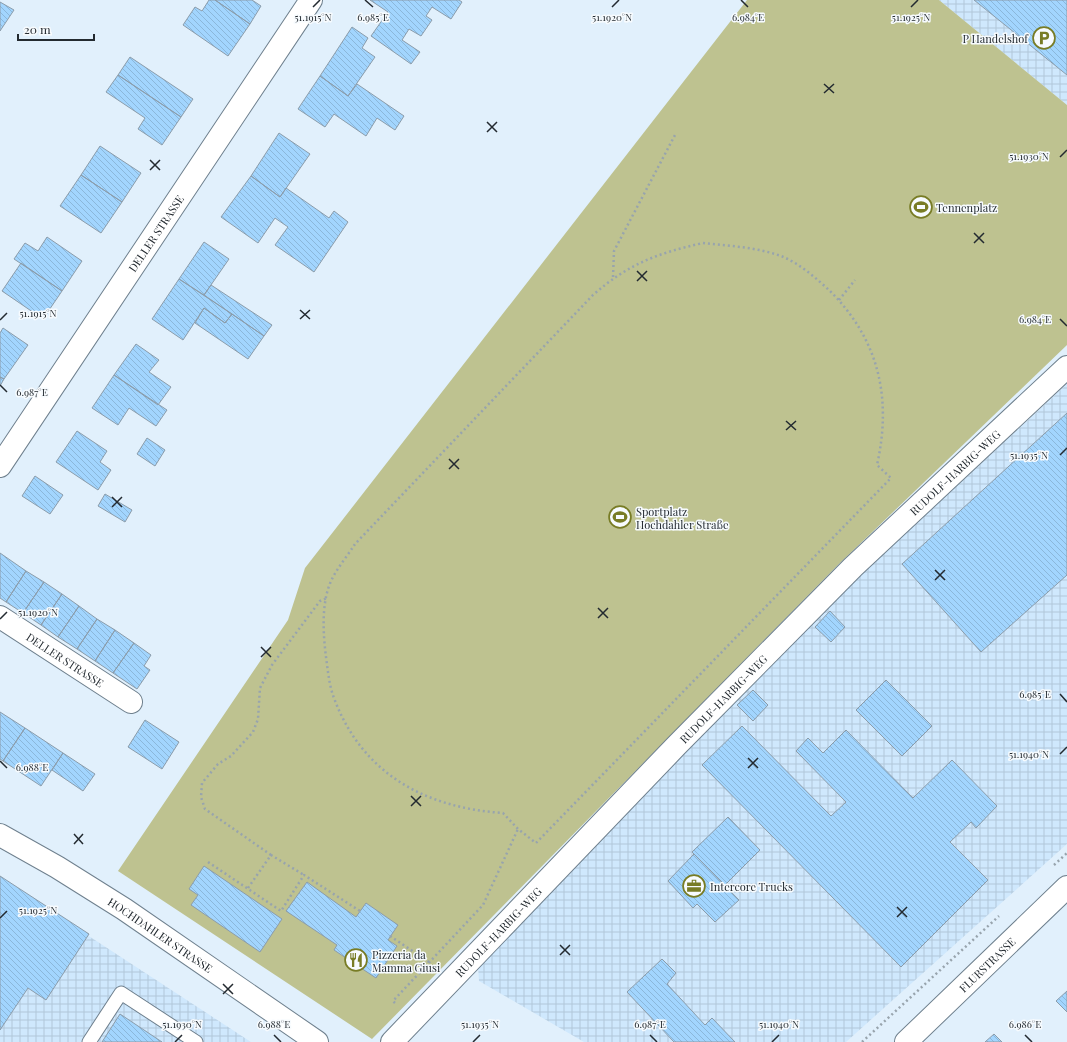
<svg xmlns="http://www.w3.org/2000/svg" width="1067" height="1042" viewBox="0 0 1067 1042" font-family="'Playfair Display',serif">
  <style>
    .industrial { fill: url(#industrial-grid) }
    .grass { fill: #bec290 }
    .building { fill: url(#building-back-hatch); stroke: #8b9caa }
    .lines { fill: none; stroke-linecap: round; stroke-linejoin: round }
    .service-casing { stroke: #6f808e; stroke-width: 15 }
    .minor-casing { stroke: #6f808e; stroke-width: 24 }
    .tertiary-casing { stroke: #6f808e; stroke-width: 24 }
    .secondary-casing { stroke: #6f808e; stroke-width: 24 }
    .path { stroke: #98a4ad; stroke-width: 2.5; stroke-dasharray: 2 3; stroke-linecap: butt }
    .service { stroke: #fff; stroke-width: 13 }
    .minor { stroke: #fff; stroke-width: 22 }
    .tertiary { stroke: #fff; stroke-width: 22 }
    .secondary { stroke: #fff; stroke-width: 22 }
    .ticks { fill: none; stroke: #232a30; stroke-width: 1.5 }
    .labels { text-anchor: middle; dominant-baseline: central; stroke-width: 3; stroke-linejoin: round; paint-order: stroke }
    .poi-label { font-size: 11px; fill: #232a30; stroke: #f7fbfe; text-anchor: start }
    .street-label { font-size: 11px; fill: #232a30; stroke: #f7fbfe }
    .ticks-label { font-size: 10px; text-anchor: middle; fill: #232a30; stroke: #f7fbfe; stroke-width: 3; stroke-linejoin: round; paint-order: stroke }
  </style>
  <defs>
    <pattern id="industrial-grid" width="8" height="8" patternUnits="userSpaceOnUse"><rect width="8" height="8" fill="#cfe8fd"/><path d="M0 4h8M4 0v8" fill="none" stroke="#b1c7d9"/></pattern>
    <pattern id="building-back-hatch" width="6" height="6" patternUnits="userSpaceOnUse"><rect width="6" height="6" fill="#a2d5fe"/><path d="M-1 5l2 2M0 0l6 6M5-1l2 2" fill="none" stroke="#8bb7da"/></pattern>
  </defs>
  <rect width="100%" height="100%" fill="#e1f0fc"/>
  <path class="industrial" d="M 939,0 L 1067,0 L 1067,105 Z
    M 1067,384 L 1067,844 L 846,1042 L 584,1042 L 479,981 L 478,966 L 833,601 Z
    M 0,878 L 251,1042 L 0,1042 Z"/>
  <path class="grass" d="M 747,0 L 939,0 L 1067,105 L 1067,345 L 839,564 L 372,1039 L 118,871 L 288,620 L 305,568 Z"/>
  <path class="building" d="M 209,0 L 215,0 L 250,24 L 228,56 L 183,25 L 195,7 L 202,11 Z
    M 215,0 L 252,0 L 261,6 L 250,24 Z
    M 370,0 L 459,0 L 462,2 L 451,19 L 432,7 L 426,16 L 432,20 L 421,36 L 409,29 L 402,40 L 420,52 L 411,64 L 371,36 L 388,12 Z
    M 974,0 L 1067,0 L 1067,75 Z
    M 0,2 L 14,10 L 0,31 Z
    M 352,27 L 368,38 L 362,48 L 375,57 L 348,96 L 320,76 Z
    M 130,57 L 193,99 L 181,117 L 118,75 Z
    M 118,75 L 181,117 L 162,145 L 138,129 L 145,118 L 106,92 Z
    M 320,76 L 348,96 L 357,84 L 404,116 L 395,130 L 377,118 L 366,136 L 334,114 L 325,127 L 298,109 Z
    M 279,133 L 310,154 L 280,197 L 251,176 Z
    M 100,146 L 141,173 L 122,202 L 81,175 Z
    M 81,175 L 122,202 L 101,233 L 60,206 Z
    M 251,176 L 280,197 L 286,188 L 329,218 L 334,211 L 348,222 L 314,272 L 275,245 L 288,227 L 275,218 L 258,243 L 221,217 Z
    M 47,237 L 82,261 L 62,291 L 14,259 L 25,243 L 38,251 Z
    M 204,242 L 229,259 L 204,295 L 179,279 Z
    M 21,263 L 62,291 L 43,319 L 2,291 Z
    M 179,279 L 232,314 L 225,323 L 204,308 L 183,340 L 152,319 Z
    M 211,285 L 272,325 L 264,336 L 204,295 Z
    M 204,308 L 225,323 L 232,314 L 264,336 L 248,359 L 195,323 Z
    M 3,328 L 28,345 L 4,379 L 0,377 L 0,333 Z
    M 136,344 L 159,360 L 149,372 L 171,387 L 158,405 L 114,375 Z
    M 114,375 L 167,410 L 156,426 L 129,408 L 118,425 L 92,408 Z
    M 0,377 L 4,379 L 0,386 Z
    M 1067,413 L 1067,575 L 981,652 L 902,564 Z
    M 77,431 L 107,451 L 100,462 L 111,470 L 98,490 L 56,462 Z
    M 147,438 L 165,450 L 155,466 L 137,454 Z
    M 35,476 L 63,495 L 50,514 L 22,496 Z
    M 105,494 L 132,510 L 125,522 L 98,506 Z
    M 0,553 L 26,571 L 6,602 L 0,598 Z
    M 26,571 L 44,582 L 23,613 L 6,602 Z
    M 44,582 L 62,594 L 41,625 L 23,613 Z
    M 62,594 L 79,606 L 58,637 L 41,625 Z
    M 79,606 L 97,619 L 77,649 L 58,637 Z
    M 830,611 L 845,627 L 831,642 L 815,627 Z
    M 97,619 L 115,630 L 95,661 L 77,649 Z
    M 115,630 L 134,643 L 113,673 L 95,661 Z
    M 134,643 L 151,655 L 144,666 L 150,670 L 137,689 L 113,673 Z
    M 886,680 L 932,726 L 902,756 L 856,710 Z
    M 753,690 L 768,705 L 753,721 L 737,705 Z
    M 0,712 L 25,728 L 3,761 L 0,759 Z
    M 145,720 L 179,742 L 162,769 L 128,747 Z
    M 742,726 L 831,816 L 846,802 L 796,751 L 808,738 L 823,753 L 846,730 L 913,798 L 952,760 L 997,806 L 976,828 L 971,822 L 950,842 L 988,880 L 901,967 L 702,765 Z
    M 25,728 L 63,753 L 41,786 L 3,761 Z
    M 63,753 L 95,774 L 83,791 L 52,770 Z
    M 728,817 L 760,850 L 725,885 L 692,852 Z
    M 694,854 L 739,900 L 715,922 L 697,904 L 693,908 L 668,881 Z
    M 204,866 L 282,919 L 260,952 L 191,905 L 198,895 L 189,889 Z
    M 0,876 L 89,934 L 46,1000 L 28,988 L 0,1030 Z
    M 307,882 L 356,917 L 366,903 L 398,925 L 388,940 L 397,946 L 376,978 L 334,950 L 337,945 L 286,911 Z
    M 662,959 L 676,973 L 667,984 L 705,1025 L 712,1018 L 735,1042 L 674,1042 L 627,992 Z
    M 1067,991 L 1067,1012 L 1056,1001 Z
    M 120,1014 L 162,1042 L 102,1042 Z
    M 994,1034 L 1002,1042 L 985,1042 Z"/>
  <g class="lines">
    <g class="service-casing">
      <path id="service" d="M 89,1042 L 121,993 L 196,1042"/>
    </g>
    <g class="minor-casing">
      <g id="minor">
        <path id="s1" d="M 0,466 L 311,0"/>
        <path id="s2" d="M 0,617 L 131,702"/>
        <path id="s3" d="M 392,1042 L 676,746 L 853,567 L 1067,367"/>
      </g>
    </g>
    <g class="tertiary-casing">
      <g id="tertiary">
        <path id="s4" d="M 0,835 L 57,867 L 124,909 L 317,1042"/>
      </g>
    </g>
    <g class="secondary-casing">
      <g id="secondary">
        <path id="s5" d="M 906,1042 L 1067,887"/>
      </g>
    </g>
    <path class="path" d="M 703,243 C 729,246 756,247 781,256 C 799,263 816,278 830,291 C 879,340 892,398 877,465 L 891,478 L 536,843 L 518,829 L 503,813 C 426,808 362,774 334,698 C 329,685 328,671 326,657 C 323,633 321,601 332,579 C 338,567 348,555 355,544 L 593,295 C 628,264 658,253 703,243 Z
      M 613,277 L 614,251 L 675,135
      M 839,300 L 855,280
      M 271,855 L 205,809 L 201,797 L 202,783 L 218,764 L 231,756 L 253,732 L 258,719 L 260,688 L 272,665 L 320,601 L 327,598
      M 208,862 L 281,911 L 304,875 L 360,911
      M 1054,865 L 1067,853
      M 248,888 L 271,855 L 304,875
      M 390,936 L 429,962
      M 395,1003 L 393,1001 L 483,905 L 518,829
      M 862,1042 L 999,916"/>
    <use href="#service" class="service"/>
    <use href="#minor" class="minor"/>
    <use href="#tertiary" class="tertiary"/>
    <use href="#secondary" class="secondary"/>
  </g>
  <path class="ticks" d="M 365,0 L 373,7M 741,0 L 748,7M 313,7 L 320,0M 612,7 L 619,0M 911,7 L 918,0M 824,84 L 834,93M 824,93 L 834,84M 487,122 L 497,132M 487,132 L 497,122M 1060,157 L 1067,150M 150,160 L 160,170M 150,170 L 160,160M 974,233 L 984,243M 974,243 L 984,233M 637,271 L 647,281M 637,281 L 647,271M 300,310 L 310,319M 300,319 L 310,310M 1060,319 L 1067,326M 0,320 L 7,313M 0,385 L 7,392M 786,421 L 796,430M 786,430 L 796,421M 1060,455 L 1067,448M 449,459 L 459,469M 449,469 L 459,459M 112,497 L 122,507M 112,507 L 122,497M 935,570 L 945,580M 935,580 L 945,570M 598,608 L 608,618M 598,618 L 608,608M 0,619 L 7,612M 261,647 L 271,657M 261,657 L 271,647M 1060,694 L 1067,702M 1060,754 L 1067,747M 748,758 L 758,768M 0,761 L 7,768M 748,768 L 758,758M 411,796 L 421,806M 411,806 L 421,796M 74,834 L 83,844M 74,844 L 83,834M 897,907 L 907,917M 897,917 L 907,907M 0,918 L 7,911M 560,945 L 570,955M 560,955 L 570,945M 223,984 L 233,994M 223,994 L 233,984M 274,1035 L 281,1042M 650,1035 L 657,1042M 1025,1035 L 1032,1042M 175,1042 L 182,1035M 473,1042 L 480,1035M 772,1042 L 779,1035"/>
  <defs>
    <g id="parking-ring" transform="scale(1.15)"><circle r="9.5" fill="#f7fbfe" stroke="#787c25" stroke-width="1.5"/><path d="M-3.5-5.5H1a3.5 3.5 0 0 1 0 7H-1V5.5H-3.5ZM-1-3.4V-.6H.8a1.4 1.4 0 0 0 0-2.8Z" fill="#787c25"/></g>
    <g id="stadium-ring" transform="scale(1.15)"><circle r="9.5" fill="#f7fbfe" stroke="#787c25" stroke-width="1.5"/><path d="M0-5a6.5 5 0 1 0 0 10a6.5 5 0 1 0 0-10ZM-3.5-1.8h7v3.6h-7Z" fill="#787c25"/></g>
    <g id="office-ring" transform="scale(1.15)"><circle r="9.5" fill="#f7fbfe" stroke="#787c25" stroke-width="1.5"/><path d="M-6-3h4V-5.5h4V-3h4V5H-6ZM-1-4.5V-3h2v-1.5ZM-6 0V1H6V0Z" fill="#787c25"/></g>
    <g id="restaurant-ring" transform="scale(1.15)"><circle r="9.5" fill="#f7fbfe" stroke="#787c25" stroke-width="1.5"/><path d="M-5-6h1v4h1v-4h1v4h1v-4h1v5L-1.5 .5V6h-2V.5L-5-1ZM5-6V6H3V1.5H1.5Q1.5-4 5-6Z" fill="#787c25"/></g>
  </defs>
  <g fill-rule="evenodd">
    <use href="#parking-ring" x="1044" y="38"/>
    <use href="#stadium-ring" x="921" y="207"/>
    <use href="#stadium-ring" x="620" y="517"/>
    <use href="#office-ring" x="694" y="886"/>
    <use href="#restaurant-ring" x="356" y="960"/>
  </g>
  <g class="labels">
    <g class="poi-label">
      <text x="1028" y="38" text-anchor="end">P Handelshof</text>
      <text x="936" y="207">Tennenplatz</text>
      <text x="636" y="511">Sportplatz<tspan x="636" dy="13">Hochdahler Straße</tspan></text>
      <text x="710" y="886">Intercore Trucks</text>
      <text x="372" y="954">Pizzeria da<tspan x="372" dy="13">Mamma Giusi</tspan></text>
    </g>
    <g class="street-label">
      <text stroke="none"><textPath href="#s1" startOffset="280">DELLER STRASSE</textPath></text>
      <text stroke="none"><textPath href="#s3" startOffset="801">RUDOLF-HARBIG-WEG</textPath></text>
      <text stroke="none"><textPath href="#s2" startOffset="78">DELLER STRASSE</textPath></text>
      <text stroke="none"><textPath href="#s3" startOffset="477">RUDOLF-HARBIG-WEG</textPath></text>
      <text stroke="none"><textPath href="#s3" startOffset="153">RUDOLF-HARBIG-WEG</textPath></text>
      <text stroke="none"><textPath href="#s4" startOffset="189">HOCHDAHLER STRASSE</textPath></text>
      <text stroke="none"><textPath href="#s5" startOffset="112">FLURSTRASSE</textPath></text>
    </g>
  </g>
  <g class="ticks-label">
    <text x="313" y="21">51.1915°N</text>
    <text x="373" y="21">6.985°E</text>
    <text x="612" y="21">51.1920°N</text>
    <text x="748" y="21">6.984°E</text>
    <text x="911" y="21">51.1925°N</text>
    <text x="1029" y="160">51.1930°N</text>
    <text x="38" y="317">51.1915°N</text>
    <text x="1035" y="323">6.984°E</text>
    <text x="32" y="396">6.987°E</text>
    <text x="1029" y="459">51.1935°N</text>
    <text x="38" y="616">51.1920°N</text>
    <text x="1035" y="698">6.985°E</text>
    <text x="1029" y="758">51.1940°N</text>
    <text x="32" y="771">6.988°E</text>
    <text x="38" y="914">51.1925°N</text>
    <text x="182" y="1028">51.1930°N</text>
    <text x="274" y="1028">6.988°E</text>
    <text x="480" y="1028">51.1935°N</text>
    <text x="650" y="1028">6.987°E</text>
    <text x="779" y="1028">51.1940°N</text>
    <text x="1025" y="1028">6.986°E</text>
  </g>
  <path d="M18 34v6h76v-6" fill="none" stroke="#232a30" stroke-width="2"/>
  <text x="24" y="34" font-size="12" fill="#232a30" stroke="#f7fbfe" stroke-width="3" paint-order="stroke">20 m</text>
</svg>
